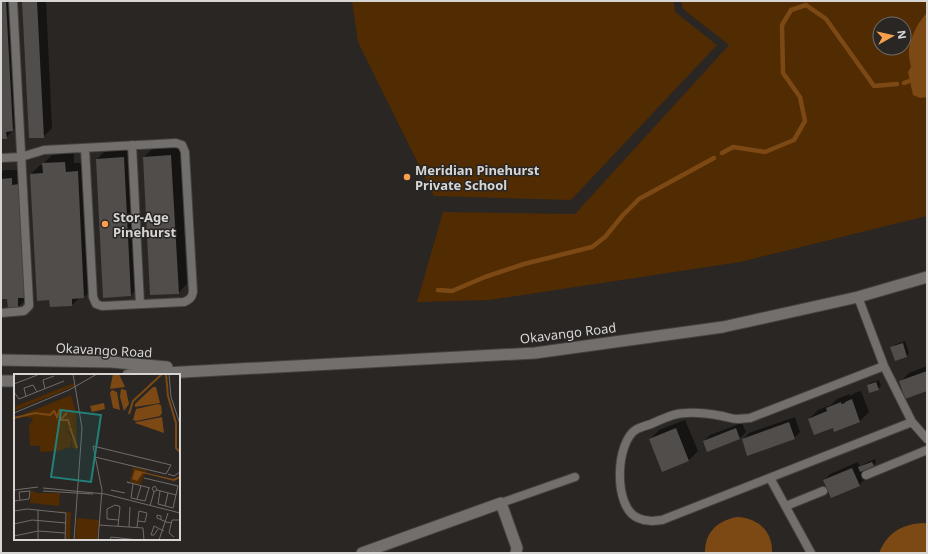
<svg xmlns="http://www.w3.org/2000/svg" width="928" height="554" viewBox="0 0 928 554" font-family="'Noto Sans',sans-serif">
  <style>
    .green { fill: #512b02; fill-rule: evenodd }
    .water { fill: #7c4914 }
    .shadow { fill: #0007 }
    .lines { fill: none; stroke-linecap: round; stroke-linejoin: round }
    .stream { stroke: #7c4914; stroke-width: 4.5 }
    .building { fill: #504d4a }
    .service-casing { stroke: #454341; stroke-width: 10 }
    .minor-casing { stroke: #454341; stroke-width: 13 }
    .secondary-casing { stroke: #454341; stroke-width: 13 }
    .service { stroke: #726f6c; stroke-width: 8 }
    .minor { stroke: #726f6c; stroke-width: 11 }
    .secondary { stroke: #726f6c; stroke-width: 11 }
    .poi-dot { fill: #f9a04c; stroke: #292624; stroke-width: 1.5 }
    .labels { text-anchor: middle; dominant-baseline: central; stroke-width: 3; stroke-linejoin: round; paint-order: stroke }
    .poi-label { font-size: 13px; font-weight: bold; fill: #d8d6d5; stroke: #292624; text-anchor: start }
    .street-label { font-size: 13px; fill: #d8d6d5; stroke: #292624 }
    .inset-river { fill: none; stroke: #7c4914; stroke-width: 2 }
    .inset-road { fill: none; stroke: #6f6c6b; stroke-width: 1 }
    .view { fill: #238078; fill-opacity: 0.15; stroke: #238078; stroke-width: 2 }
    .inset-edge { fill: none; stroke: #d8d6d5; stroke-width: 2 }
  </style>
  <rect width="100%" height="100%" fill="#292624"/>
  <path class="green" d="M 352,1 L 674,1 L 675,12 L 717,45 L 571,200 L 434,196 L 358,42 Z
    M 681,1 L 927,1 L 927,216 L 740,262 L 490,300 L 417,302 L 443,212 L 575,214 L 729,45 L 683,9 ZM 880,24 L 904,24 L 904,48 L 880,48 Z"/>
  <path class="water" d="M 927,13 L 927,97 L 920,98 L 913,95 L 908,72 L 911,67 C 910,63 909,58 909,54 C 908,42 918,21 927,13 Z
    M 737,517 C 758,518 773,531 772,553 L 705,553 C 705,532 717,521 737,517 Z
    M 924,523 L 927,524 L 927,553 L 879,553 C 888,532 902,524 924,523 Z"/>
  <path class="shadow" d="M 1,1 L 15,1 L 21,121 L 6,138 L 1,138 Z
    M 23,1 L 46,1 L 52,128 L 43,137 Z
    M 180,147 L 187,284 L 178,293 L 144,157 L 153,148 Z
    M 133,149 L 140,286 L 131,295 L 104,296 L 97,159 L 106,150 Z
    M 74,153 L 74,163 L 86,163 L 93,288 L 84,297 L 79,298 L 72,305 L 31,174 L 40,165 L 43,165 L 43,164 L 52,155 Z
    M 4,170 L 20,170 L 21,176 L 27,176 L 33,288 L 27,294 L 27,298 L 18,307 L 8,298 L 1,294 L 1,173 Z
    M 905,341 L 909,353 L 907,356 L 896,359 L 892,348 L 894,345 Z
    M 927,366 L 927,390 L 900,382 L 909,373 Z
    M 879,380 L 881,386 L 878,389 L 868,386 L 870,383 Z
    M 861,391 L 869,412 L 860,421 L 835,430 L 833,427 L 809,419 L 818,410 L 831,405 L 837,399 L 850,394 L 850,396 L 855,393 Z
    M 795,417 L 800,432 L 794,438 L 743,439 L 749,433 Z
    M 685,420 L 698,451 L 689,460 L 663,471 L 650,439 L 659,430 Z
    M 742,423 L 746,432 L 740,438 L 707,450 L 704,441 L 710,435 Z
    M 875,459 L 876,463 L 874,465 L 862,470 L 865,479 L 859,485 L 824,480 L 830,474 L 858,462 L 860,467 L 862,465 Z"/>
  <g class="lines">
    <path class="stream" d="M 904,83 L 915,79
      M 722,153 L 733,147 L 765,152 L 794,140 L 805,121 L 800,97 L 783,73 L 782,25 L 791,10 L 806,5 L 826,19 L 874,86 L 897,84
      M 438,290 L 452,291 L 485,277 L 524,264 L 592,247 L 605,237 L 623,215 L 639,199 L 714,158"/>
  </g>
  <path class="building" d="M 1,1 L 6,1 L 13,131 L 6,132 L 7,139 L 1,139 Z
    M 22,1 L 37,1 L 44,138 L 29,138 Z
    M 171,155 L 179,294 L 150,295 L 143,157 Z
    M 124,157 L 131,296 L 103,298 L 96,159 Z
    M 65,162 L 66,172 L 78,171 L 84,298 L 72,299 L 72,306 L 50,307 L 49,300 L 37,301 L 30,174 L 43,173 L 42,163 Z
    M 12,178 L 12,185 L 19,184 L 25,298 L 18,298 L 18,308 L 8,309 L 7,299 L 1,299 L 1,179 Z
    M 903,343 L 907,357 L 895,361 L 890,347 Z
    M 927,371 L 927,391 L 905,399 L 899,381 Z
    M 876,382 L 879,390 L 869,393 L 867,385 Z
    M 852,399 L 860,422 L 834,432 L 833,428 L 814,435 L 808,419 L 827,411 L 826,408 L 841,402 L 841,404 L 845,403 L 845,402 Z
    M 789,422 L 795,439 L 747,456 L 742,439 Z
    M 676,428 L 689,461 L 662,472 L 649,439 Z
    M 736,428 L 740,439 L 707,452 L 703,441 Z
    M 872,462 L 874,466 L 860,472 L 858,467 Z
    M 852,468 L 860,486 L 831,498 L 823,480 Z"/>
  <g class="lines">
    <g class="service-casing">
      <path id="service" d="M 132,145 L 140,304
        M 1,158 L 21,157 L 44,150 L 176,143 L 182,145 L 185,152 L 193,292 C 192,298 189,300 184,302 L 102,306 L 96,304 L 93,297 L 85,148
        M 858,297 L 884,366 L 912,422 L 927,439
        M 1,313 L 24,311 L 29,306 L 29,303 L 13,1
        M 884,366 L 750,418 C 746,418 741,419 737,419 C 732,419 727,417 722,416 C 711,414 698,412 686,413 C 674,413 662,419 651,424 C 647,425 642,427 637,429 C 615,441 613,508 638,518 C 647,522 654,521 662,520 L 912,422
        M 866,475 L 927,450
        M 770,478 L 811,553
        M 501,503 L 575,477
        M 786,506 L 823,491"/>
    </g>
    <g class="minor-casing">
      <path id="minor" d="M 362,553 L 501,503 L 517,548 L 516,553"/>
    </g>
    <g class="secondary-casing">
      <path id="secondary" d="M 1,360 L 111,362 L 167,367
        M 128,375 L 535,353 L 723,327 L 858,297 L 927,277
        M 1,381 L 15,381"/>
    </g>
    <use href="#service" class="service"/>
    <use href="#minor" class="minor"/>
    <use href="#secondary" class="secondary"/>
  </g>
  <g class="poi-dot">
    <circle cx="407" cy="177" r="4"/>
    <circle cx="105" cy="224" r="4"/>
  </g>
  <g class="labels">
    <g class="poi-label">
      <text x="415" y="170">Meridian Pinehurst<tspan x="415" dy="15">Private School</tspan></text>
      <text x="113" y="217">Stor-Age<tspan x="113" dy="15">Pinehurst</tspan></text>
    </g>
    <g class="street-label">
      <text transform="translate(568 333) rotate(-7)">Okavango Road</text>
      <text transform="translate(104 350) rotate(3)">Okavango Road</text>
    </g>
  </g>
  <g transform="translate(14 374)">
    <rect width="166" height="166" fill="#292624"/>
    <path d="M 60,9 L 60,12 L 49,17 L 0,37 L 0,33 ZM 57,21 L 62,38 L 63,76 L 57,73 L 59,63 L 48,51 L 58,64 L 56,73 L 44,77 L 26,78 L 26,72 L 16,72 L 15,53 L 19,44 L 11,43 L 10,40 ZM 119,93 L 133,96 L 126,111 L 116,108 ZM 17,116 L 22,119 L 46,119 L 45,132 L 16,129 ZM 44,137 L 57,138 L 56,166 L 51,166 L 53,139 ZM 63,144 L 85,146 L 83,166 L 61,166 Z" fill="#512b02"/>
    <path d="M 99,0 L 105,0 L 111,13 L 96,15 ZM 139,13 L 142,13 L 146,29 L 121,33 L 121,30 ZM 107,15 L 112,16 L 115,30 L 110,37 L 106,23 ZM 98,16 L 103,18 L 106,36 L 99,34 L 96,19 ZM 90,29 L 91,35 L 78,38 L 76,32 ZM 144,30 L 147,31 L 148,39 L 146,42 L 122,47 L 119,46 L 122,35 ZM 148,43 L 150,59 L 121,49 L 122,48 ZM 121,96 L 159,105 L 166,102 L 166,104 L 160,107 L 129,99 L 123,107 L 118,105 Z" fill="#7c4914"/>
    <path class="inset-river" d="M 152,0 L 154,22 L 162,49 L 162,74 L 166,78M 53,39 L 46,46 L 54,46 L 56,52M 115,40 L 119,27 L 148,0M 0,44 L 21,39 L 36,41 L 40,37 L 43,43 L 46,35M 56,53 L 63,74"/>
    <path class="inset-road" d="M 59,0 L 68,54 L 60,166M 155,0 L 157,23 L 166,50M 0,10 L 26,0M 31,15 L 29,6 L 40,2M 0,18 L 5,25 L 50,7M 12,23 L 10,14 L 19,11 L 23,18M 0,39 L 55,16 L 83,0M 81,83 L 152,100 L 157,91 L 79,72 L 88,116 L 84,166M 154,100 L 160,102 L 166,98M 130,104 L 164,112 L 159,134 L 144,130 L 146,117M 115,109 L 113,108 L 136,114M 119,110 L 117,124 L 131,127 L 135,114M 29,114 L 91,120 L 166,139M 0,116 L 24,113M 97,116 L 111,119M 143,116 L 140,118 L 138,114 L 141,112 L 143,116 L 162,121M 29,117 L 79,120M 123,125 L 127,112M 0,127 L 15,125 L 16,117 L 5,118 L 6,126M 136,132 L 140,118M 151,132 L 154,119M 0,137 L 13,135 L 52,139 L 51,166M 147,146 L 147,142 L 143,141 L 143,144 L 150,147 L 152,148 L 158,149M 0,150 L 18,146 L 52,149M 85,151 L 129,154 L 130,166M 104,152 L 106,133 L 105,132 L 101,131 L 93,135 L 93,145 L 105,146M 115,153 L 116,133M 123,153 L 125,137 L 133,139 L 131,148 L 124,147M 144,155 L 140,161 L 137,161 L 140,152 L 150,157M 0,162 L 24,157 L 51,159M 160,163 L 155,159 L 158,146 L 166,146M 24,166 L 24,136M 96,166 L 97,163 L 124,166M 145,166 L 154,139"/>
    <path class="view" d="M 47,36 L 87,41 L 77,108 L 37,103 Z"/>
    <rect width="166" height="166" class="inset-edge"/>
  </g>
  <rect width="928" height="554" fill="none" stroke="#d8d6d5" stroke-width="4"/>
  <g transform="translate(892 36) rotate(82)"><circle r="19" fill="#292624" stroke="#6f6c6b"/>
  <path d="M0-3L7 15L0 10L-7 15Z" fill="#f9a04c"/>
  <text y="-6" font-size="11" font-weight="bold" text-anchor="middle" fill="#d8d6d5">N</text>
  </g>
</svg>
